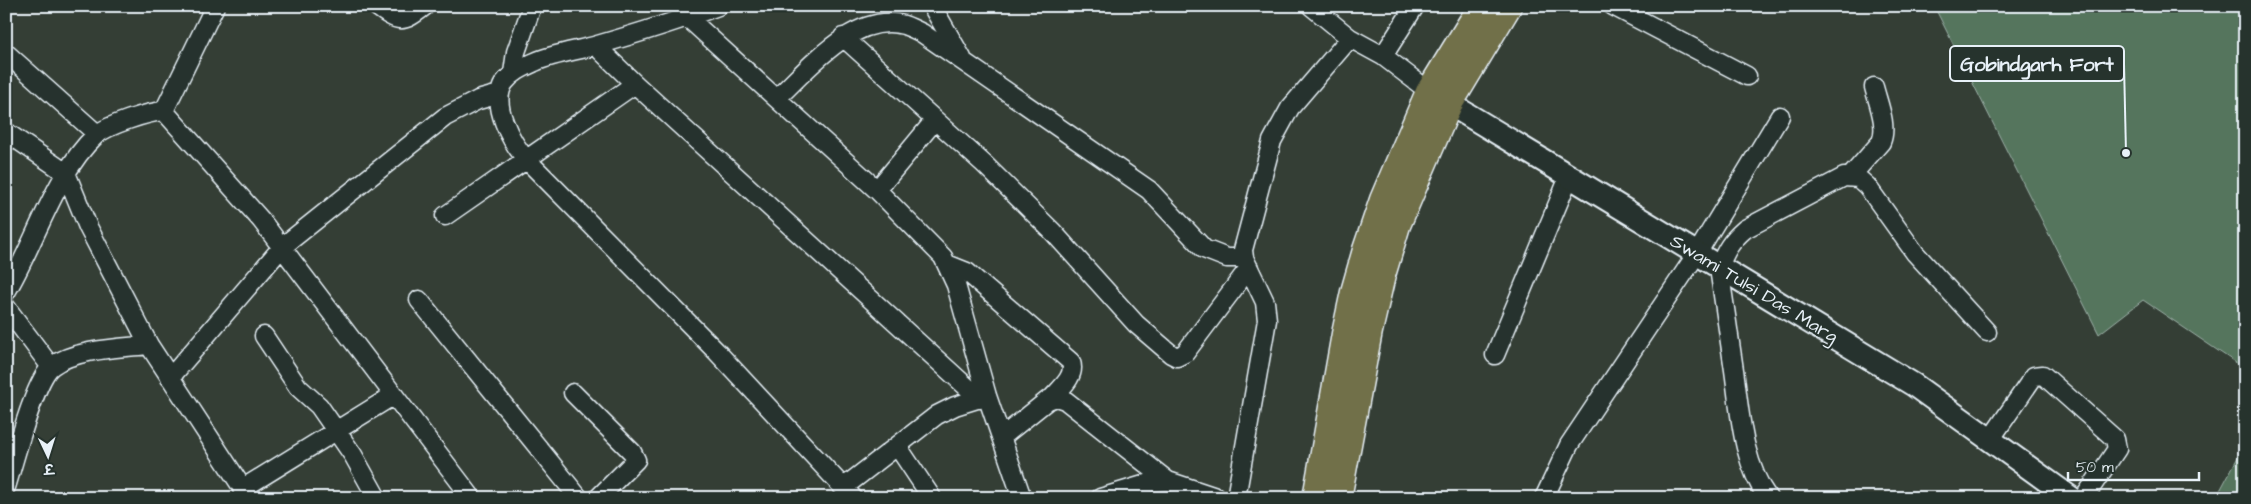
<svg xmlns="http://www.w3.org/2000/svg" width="2251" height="504" viewBox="0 0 2251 504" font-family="'Architects Daughter','Playpen Sans Deva',sans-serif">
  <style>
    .green { fill: #55745d; stroke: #9eb2aa }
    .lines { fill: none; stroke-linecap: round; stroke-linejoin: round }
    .minor-casing { stroke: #e8f1f8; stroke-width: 21 }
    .tertiary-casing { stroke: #e8f1f8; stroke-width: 26 }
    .trunk-casing { stroke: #e8f1f8; stroke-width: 31 }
    .minor { stroke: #26332d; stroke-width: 18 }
    .tertiary { stroke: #26332d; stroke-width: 22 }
    .trunk { stroke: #71704a; stroke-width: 28 }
    .labels { text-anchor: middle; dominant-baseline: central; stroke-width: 4.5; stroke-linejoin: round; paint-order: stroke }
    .street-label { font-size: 19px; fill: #e8f1f8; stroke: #26332d }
    .leader { fill: none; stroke: #e8f1f8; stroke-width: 2 }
    .callout-dot { fill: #e8f1f8; stroke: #26332d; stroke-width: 2 }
    .callout { fill: #26332d; stroke: #e8f1f8; stroke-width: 2 }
    .callout-label { font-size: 20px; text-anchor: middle; font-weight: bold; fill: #e8f1f8 }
  </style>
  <rect width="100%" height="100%" fill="#343e35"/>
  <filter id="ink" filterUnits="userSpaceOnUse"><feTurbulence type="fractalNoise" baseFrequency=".02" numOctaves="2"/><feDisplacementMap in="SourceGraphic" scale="10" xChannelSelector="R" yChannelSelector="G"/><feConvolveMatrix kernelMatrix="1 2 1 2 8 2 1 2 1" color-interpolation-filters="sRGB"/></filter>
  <g filter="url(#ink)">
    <path class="green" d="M 1934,6 L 2245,6 L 2245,369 L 2143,300 L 2099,334 Z
      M 2245,444 L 2245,498 L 2216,498 Z"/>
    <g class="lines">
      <g class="minor-casing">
        <path id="minor" d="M 376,6 C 399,23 402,24 425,6
          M 718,6 C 678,21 636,34 594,46 C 575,51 553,54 535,62 C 524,67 512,72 504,83 C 490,105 512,143 526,159 L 717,352 L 853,498
          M 932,6 L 962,58
          M 1311,6 L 1350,38 L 1383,56
          M 1415,6 L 1383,56 L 1430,92
          M 1613,6 L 1747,76
          M 687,17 L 877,190 L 943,257 L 956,285 L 987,396 L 1022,498
          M 843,37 L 984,164 L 1053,232 L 1136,324 L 1171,354 L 1177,357 L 1185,353 L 1249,268
          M 596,46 L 635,84 L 980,399
          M 6,53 L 97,134
          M 513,73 L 516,52 L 532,6
          M 777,98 C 808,69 855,11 904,25 C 910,27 916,30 922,33 L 1149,190 L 1204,249 L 1227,258 L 1244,258
          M 164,111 L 261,220 L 472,498
          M 164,111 L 215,6
          M 6,132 L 66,173 L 88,227 L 149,345 L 249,498
          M 1851,176 L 1881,142 C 1888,126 1878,103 1874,87
          M 877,190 L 935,120
          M 445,216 L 635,84
          M 947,264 L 967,272 L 1071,362 C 1076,376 1061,388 1052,398
          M 6,292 C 35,244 55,173 96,135 C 108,125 148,112 164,111
          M 419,300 L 579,498
          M 6,307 L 51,367
          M 264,336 L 298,387 L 319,406 L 353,455 L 377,498
          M 1495,355 L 1569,177
          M 170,378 L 282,247 L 445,117 L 478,100 L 500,94
          M 573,393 L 632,452 L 636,460 L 598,498
          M 1002,437 L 1048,400 L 1056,397 L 1065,400 L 1168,481
          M 1990,440 L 2034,376 L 2043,375 L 2115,439 L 2117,449 L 2084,498
          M 898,447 L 932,498
          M 6,487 C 14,462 34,380 52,366 C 75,349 121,348 149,345
          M 844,487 L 937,415 L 955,406 L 987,396
          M 242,489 L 394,395
          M 1100,498 L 1153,482 L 1168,481 L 1219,498
          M 1236,498 L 1267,320 L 1265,302 L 1244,258 L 1243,250 L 1272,141 L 1290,108 L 1350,38
          M 1544,498 L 1569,445 L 1696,255 L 1780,116
          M 1768,498 C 1742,462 1740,412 1734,370 C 1729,336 1724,302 1719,268 C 1725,251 1731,241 1745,229 L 1844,177 L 1858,178 L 1867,186 L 1915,253 L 1987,332"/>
      </g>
      <g class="tertiary-casing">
        <path id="tertiary" d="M 1435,95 L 1914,385 L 2071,498"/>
      </g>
      <g class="trunk-casing">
        <path id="trunk" d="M 1317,498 L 1346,334 L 1355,292 L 1367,250 L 1384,200 L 1430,92 L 1483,6
          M 1337,498 L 1368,331 L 1381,275 L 1396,225 L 1448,104 L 1507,6"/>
      </g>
      <use href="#minor" class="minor"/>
      <use href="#tertiary" class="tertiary"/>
      <use href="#trunk" class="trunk"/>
    </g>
  </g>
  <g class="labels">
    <g class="street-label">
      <text transform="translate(1754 289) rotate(31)">Swami Tulsi Das Marg</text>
    </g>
  </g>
  <path class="leader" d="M2126 153L2124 64"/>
  <circle class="callout-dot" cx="2126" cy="153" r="5"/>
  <rect class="callout" x="1950" y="46" width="174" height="35" rx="5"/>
  <g class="callout-label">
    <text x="2037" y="71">Gobindgarh Fort</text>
  </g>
  <rect width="2251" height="504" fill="none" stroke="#26332d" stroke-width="25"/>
  <rect x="12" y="12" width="2226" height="479" fill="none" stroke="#e8f1f8" stroke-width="2" filter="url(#ink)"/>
  <g transform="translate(48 456) rotate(176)" stroke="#26332d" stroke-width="4" paint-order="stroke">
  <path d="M0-4L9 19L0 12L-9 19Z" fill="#e8f1f8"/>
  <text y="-8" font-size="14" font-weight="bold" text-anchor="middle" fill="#e8f1f8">उ</text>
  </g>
  <path d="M2068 472v8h131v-8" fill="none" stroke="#e8f1f8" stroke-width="2.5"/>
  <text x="2076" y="472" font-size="15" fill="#e8f1f8" stroke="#26332d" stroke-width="4" paint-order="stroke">50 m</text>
</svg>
